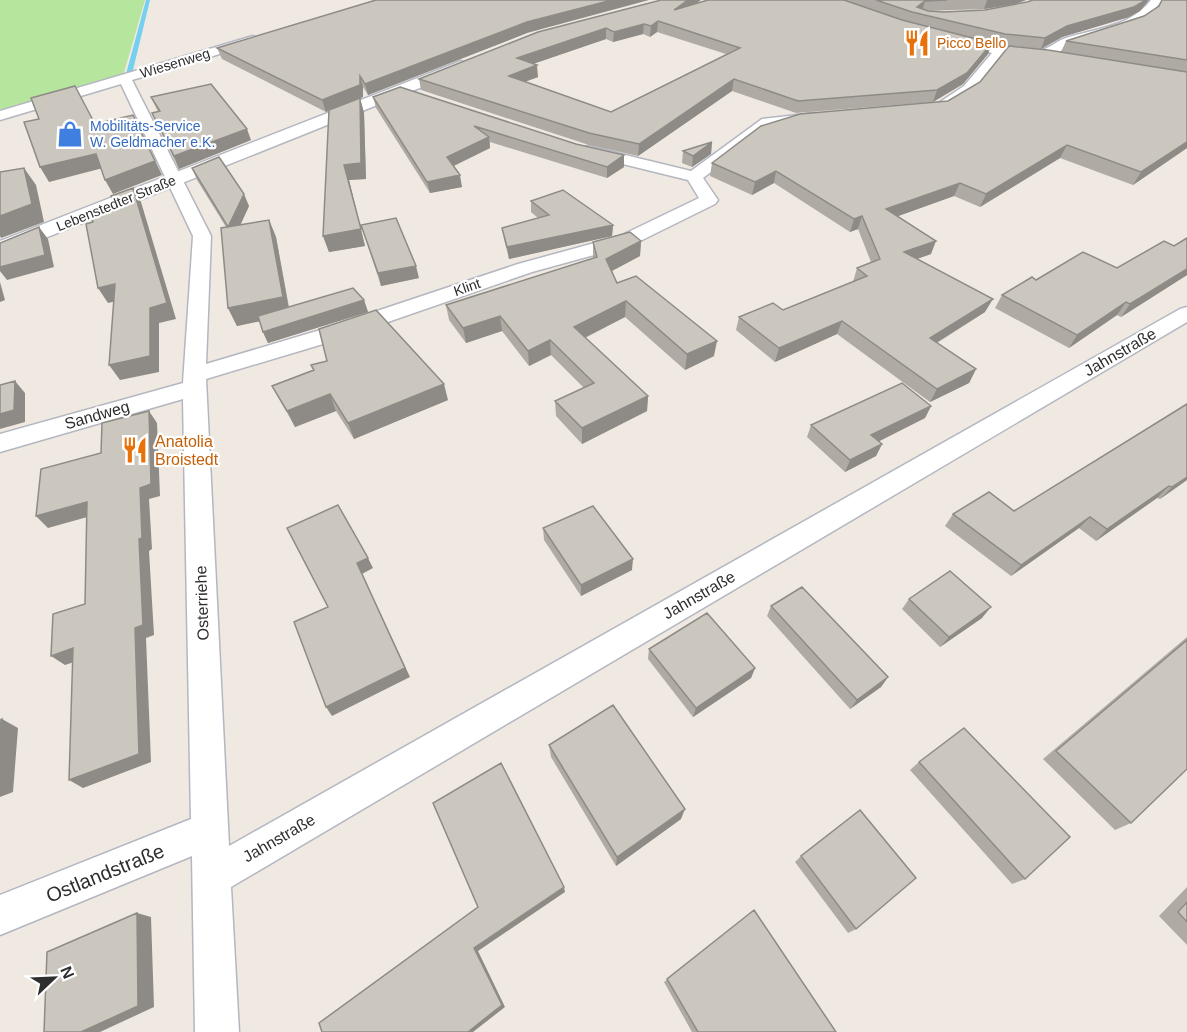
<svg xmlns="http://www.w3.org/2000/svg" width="1187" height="1032" viewBox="0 0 1187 1032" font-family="Helvetica,sans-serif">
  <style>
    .green { fill: #b6e59e }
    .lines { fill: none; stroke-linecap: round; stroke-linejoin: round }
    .stream { fill: #75cff0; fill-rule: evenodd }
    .street-casing { stroke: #b4b7c1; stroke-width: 3 }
    .secondary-casing { stroke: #b4b7c1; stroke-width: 3 }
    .street { fill: #fff; fill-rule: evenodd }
    .secondary { fill: #fff; fill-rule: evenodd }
    .wall { fill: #afaba4; fill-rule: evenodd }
    .shaded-wall { fill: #8e8b86 }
    .building { fill: #cbc7bf; stroke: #8e8b86; stroke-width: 1.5; fill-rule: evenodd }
    .labels { text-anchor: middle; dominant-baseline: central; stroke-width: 4.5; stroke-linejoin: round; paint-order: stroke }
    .far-food-label { font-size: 14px; fill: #c56008; stroke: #fff; text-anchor: start }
    .far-street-label { font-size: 14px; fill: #2e2e2e; stroke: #fff }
    .far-shop-label { font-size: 14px; fill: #366cbe; stroke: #fff; text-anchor: start }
    .street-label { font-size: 16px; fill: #2e2e2e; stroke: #fff }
    .food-label { font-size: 16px; fill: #c56008; stroke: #fff; text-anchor: start }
    .near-street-label { font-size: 20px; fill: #2e2e2e; stroke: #fff }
  </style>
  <rect width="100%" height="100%" fill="#efe9e1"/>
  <path class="green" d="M 0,0 L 145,0 L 123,76 L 0,111 Z"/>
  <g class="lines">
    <path class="stream" d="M 146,0 L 150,0 L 132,74 L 129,76 L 126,74 Z"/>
    <g class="street-casing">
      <path id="street" d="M 1151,0 L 1162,0 L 1149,17 L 1138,24 L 1072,45 L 1047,58 L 1003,55 C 990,71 957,117 933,111 L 931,108 L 964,86 L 992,53 L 951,42 L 951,36 L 955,35 C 974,40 1025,55 1042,50 C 1049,48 1056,42 1063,39 C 1095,28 1129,28 1151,0 Z
        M 253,36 L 259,40 L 257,43 L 132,80 L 211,236 L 206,364 L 317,331 L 518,264 L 620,236 L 699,198 L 688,180 L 582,154 L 580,151 L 582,148 L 588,146 L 691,171 L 762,119 L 815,113 L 822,117 L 815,121 L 771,126 L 703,178 L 718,200 L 715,204 L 634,244 L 532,272 L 333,341 L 206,379 L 229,846 L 1180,309 L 1187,307 L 1187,322 L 231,887 L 239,1032 L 195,1032 L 192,856 L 0,935 L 0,895 L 191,819 L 183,399 L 0,452 L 0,434 L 183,383 L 193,236 L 121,84 L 0,120 L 0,111 Z"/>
    </g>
    <g class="secondary-casing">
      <path id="secondary" d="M 461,61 L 469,66 L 467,69 L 0,256 L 0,241 Z"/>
    </g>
    <use href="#street" class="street"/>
    <use href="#secondary" class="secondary"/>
  </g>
  <path class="wall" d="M 708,0 L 1026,0 L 1015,4 L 984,9 L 926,11 L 944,12 L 1140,11 L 1129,17 L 1062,37 L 1041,49 L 1000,45 L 947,31 L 992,43 L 988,54 L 963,84 L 933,102 L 796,113 L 732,91 L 638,156 L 589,145 L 421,90 L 419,79 ZM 657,32 L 726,54 L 611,112 L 525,82 L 538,77 L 533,64 L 606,39 L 613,42 L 643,34 L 650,37 Z
    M 1187,0 L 1187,148 L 1133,185 L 1060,158 L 980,207 L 954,196 L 897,216 L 931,254 L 917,259 L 985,312 L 937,343 L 976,369 L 969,383 L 930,402 L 837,334 L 775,362 L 736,330 L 739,317 L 783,310 L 853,282 L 857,268 L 871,262 L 858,229 L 850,232 L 774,183 L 752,195 L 710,176 L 712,163 L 948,101 L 1115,61 L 1061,52 L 1066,41 L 1144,16 L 1159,6 Z
    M 527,33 L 368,95 L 363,87 L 363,97 L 349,102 L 360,98 L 364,113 L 366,179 L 349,180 L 365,246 L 329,252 L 323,236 L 329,110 L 326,112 L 222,59 L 217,48 Z
    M 151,97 L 251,140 L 179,169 L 152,113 L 158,112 Z
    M 373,97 L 624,155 L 624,167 L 607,178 L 490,142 L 490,148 L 454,166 L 462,187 L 430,193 L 376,108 Z
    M 712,142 L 711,154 L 692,167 L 682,163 L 683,151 Z
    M 192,168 L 249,206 L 240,225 L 269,220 L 276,237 L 289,307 L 364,300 L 368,312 L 268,343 L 263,332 L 260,321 L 237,326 L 228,308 L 226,227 L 197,180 Z
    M 531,201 L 613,225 L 612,236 L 509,259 L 504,239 L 502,228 L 538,218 L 531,212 Z
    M 361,225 L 419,278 L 381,286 Z
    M 1187,238 L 1187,275 L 1121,317 L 1117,315 L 1069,348 L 995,308 L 1002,295 L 1036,280 L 1117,268 L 1174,246 Z
    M 641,241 L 640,256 L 612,271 L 617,283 L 714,356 L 685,370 L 625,317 L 585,338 L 648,396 L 647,411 L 582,444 L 556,416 L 555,401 L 584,388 L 551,355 L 529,366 L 502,331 L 466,343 L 449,320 L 446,305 L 593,258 L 593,242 Z
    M 311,365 L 448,400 L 354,439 L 336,411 L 295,427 L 272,386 L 313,370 Z
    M 1187,404 L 1187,480 L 1160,499 L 1157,498 L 1096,541 L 1079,528 L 1011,576 L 945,526 L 953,514 L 1014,511 Z
    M 931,406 L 925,418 L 878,441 L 882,444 L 876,456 L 845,472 L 807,437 L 811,425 Z
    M 543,528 L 632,570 L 581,596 L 544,540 Z
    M 909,599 L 982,618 L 940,647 L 902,609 Z
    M 771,606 L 888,677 L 881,687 L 850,709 L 767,616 Z
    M 1187,637 L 1187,769 L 1131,823 L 1115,830 L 1043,759 Z
    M 649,649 L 755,668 L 751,678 L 693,717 L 648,659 Z
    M 549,745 L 681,819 L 616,866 L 551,757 Z
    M 919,762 L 1025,879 L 1012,884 L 910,770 Z
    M 801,856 L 856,929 L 848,933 L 795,862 Z
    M 1187,887 L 1187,945 L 1159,916 Z
    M 754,910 L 836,1032 L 692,1032 L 664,982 Z"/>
  <path class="shaded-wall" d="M 612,0 L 649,0 L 527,33 L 368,95 L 365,84 L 527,22 Z
    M 688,0 L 701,0 L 673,20 L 674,10 Z
    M 987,0 L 1026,0 L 1015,4 L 984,9 Z
    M 1146,0 L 1149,0 L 1140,11 L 1129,17 L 1062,37 L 1041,49 L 1045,38 L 1067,26 Z
    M 925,1 L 922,11 L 917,7 Z
    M 658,21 L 657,32 L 650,37 L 651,26 Z
    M 644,24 L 643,34 L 613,42 L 614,32 Z
    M 606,28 L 606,39 L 518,69 L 517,58 Z
    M 992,43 L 988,54 L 963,84 L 933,102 L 937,90 Z
    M 537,65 L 538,77 L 510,87 L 509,76 Z
    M 360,76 L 363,87 L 363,97 L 326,112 L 322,100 Z
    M 734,79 L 732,91 L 638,156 L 639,144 Z
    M 360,98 L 364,113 L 366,179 L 349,180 L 365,246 L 329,252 L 323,236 L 344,165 Z
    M 133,115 L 162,175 L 113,194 L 105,180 Z
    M 247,129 L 251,140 L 179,169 L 174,156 Z
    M 489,137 L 490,148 L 449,168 L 447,157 Z
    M 712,142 L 711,154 L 692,167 L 693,156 Z
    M 1187,142 L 1187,148 L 1133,185 L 1141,172 Z
    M 1067,145 L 1060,158 L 980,207 L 986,194 Z
    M 96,154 L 103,168 L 49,182 L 40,167 Z
    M 624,155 L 624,167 L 607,178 L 607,167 Z
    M 24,168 L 36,185 L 44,222 L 1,238 L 0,236 L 0,216 Z
    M 776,171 L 774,183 L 752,195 L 755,182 Z
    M 460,175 L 462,187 L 430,193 L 427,182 Z
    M 960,183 L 954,196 L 882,222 L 886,209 Z
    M 133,188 L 141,202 L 176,319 L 159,323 L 159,372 L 120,380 L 109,365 Z
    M 244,194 L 249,206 L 234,239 L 228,227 Z
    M 862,216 L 858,229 L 850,232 L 854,219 Z
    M 269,220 L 276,237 L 290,315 L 237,326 L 228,308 Z
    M 613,225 L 612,236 L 509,259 L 507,247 Z
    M 39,227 L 48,239 L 54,267 L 7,280 L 0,271 L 0,267 Z
    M 641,241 L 640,256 L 606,274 L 606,259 Z
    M 936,241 L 931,254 L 899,265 L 904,252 Z
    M 416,266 L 419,278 L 381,286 L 378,273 Z
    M 1187,269 L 1187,275 L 1121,317 L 1130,304 Z
    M 0,282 L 5,300 L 0,302 Z
    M 115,284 L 125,299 L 108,303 L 98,288 Z
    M 993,299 L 985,312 L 923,351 L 930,338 Z
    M 364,300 L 368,312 L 268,343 L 263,332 Z
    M 626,301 L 625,317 L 574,343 L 574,327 Z
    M 1126,302 L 1117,315 L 1069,348 L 1077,335 Z
    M 500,316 L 502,331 L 466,343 L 463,328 Z
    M 842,321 L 837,334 L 775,362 L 779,348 Z
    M 550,340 L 551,355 L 529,366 L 528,351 Z
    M 717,341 L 714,356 L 685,370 L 687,354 Z
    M 976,369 L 969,383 L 930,402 L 937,389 Z
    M 15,381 L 25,393 L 25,422 L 0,429 L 0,414 Z
    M 444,384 L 448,400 L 354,439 L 348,423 Z
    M 330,394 L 336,411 L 295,427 L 287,411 Z
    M 648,396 L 647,411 L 582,444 L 582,428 Z
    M 931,406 L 925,418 L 866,448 L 871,435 Z
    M 149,411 L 157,423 L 160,496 L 149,499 L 152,549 L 149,551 L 154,635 L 146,638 L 151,762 L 83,788 L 69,780 L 135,628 L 139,539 L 140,488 Z
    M 882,444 L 876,456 L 845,472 L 850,460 Z
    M 1187,477 L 1187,480 L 1160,499 L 1172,487 Z
    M 1169,486 L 1157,498 L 1096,541 L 1107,529 Z
    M 87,502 L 98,514 L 48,528 L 36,516 Z
    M 1090,517 L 1079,528 L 1011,576 L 1021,565 Z
    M 368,558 L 373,568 L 362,574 L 410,677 L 332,716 L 326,707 L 357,563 Z
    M 633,559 L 632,570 L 581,596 L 581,585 Z
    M 991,607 L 982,618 L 940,647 L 949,637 Z
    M 73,648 L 86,658 L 65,665 L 51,656 Z
    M 755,668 L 751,678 L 693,717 L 696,708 Z
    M 888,677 L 881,687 L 850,709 L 857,700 Z
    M 2,719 L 18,728 L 13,792 L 0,797 L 0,736 Z
    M 685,809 L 681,819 L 616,866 L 617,857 Z
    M 564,887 L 565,892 L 478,951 L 505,1007 L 473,1032 L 468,1032 L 474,948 Z
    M 137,913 L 151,917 L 154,1007 L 100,1032 L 81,1032 Z"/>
  <path class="building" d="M 376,0 L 612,0 L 527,22 L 365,84 L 360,76 L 360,85 L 322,100 L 217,48 Z
    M 661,0 L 688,0 L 674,10 L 708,0 L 844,0 L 902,20 L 992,43 L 967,73 L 937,90 L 798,101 L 734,79 L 639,144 L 589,133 L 419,79 L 538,32 ZM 658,21 L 740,48 L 611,112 L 509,76 L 537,65 L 517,58 L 606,28 L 614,32 L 644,24 L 651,26 Z
    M 876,0 L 947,0 L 925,1 L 917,7 L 928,11 L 944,12 L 985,10 L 1027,2 L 1033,0 L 1146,0 L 1134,7 L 1067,26 L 1045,38 L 1005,34 L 912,12 Z
    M 1162,0 L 1187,0 L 1187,60 L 1066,41 L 1144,16 L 1159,6 Z
    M 1009,46 L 1048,50 L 1187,72 L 1187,142 L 1141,172 L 1067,145 L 986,194 L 960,183 L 886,209 L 936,241 L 904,252 L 993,299 L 930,338 L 976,369 L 937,389 L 842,321 L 779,348 L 739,317 L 773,303 L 783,310 L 867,276 L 857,268 L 880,259 L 862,216 L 854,219 L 776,171 L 755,182 L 712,163 L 761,126 L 800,114 L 948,101 L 980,82 Z
    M 211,84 L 247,129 L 174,156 L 152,113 L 160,111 L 151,97 Z
    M 75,86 L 95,124 L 133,115 L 155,161 L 105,180 L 96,154 L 40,167 L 24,122 L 39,119 L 31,98 Z
    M 400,87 L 576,144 L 624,155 L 607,167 L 474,126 L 489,137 L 447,157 L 460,175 L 427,182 L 373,97 Z
    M 360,98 L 361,163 L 344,165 L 361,229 L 323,236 L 329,110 Z
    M 712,142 L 693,156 L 683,151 Z
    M 219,157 L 244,194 L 228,227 L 192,168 Z
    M 24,168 L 32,204 L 0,216 L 0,172 Z
    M 133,188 L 167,303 L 150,308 L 150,356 L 109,365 L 115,284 L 98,288 L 86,224 L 93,222 L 91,213 L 116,208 L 111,196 Z
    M 563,190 L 613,225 L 507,247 L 502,228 L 549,215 L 531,201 Z
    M 396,218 L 416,266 L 378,273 L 361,225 Z
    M 269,220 L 283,297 L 228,308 L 221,228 Z
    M 39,227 L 45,255 L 0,267 L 0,243 Z
    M 630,232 L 641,241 L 606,259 L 617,283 L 636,276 L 717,341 L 687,354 L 626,301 L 574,327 L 648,396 L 582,428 L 555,401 L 594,383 L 550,340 L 528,351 L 500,316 L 463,328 L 446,305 L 597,257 L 593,242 Z
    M 1187,238 L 1187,269 L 1130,304 L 1126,302 L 1077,335 L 1002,295 L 1032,277 L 1036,280 L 1083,252 L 1117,268 L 1164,241 L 1174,246 Z
    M 353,288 L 364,300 L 263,332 L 258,316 Z
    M 376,310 L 444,384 L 348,423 L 330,394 L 287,411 L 272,386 L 314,370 L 311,365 L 327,361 L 319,329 Z
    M 15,381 L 14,410 L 0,414 L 0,385 Z
    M 902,383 L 931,406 L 871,435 L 882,444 L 850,460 L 811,425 Z
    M 1187,404 L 1187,477 L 1172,487 L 1169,486 L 1107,529 L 1090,517 L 1021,565 L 953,514 L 989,492 L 1014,511 Z
    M 149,411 L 151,484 L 140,488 L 142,538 L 139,539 L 143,625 L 135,628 L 139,754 L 69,780 L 73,648 L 51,656 L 53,614 L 85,604 L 87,502 L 36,516 L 41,469 L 101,453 L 102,423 Z
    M 338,505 L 368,558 L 357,563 L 405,668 L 326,707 L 294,622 L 328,607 L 287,528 Z
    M 593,506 L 633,559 L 581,585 L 543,528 Z
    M 950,571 L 991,607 L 949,637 L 909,599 Z
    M 802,587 L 888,677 L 857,700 L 771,606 Z
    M 707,613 L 755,668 L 696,708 L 649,649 Z
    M 1187,640 L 1187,769 L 1131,823 L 1056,751 Z
    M 613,705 L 685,809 L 617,857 L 549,745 Z
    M 2,719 L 0,736 L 0,720 Z
    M 964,728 L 1070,837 L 1025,879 L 919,762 Z
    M 501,763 L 564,887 L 474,948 L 502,1005 L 468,1032 L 322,1032 L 319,1023 L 478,907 L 433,803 Z
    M 860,810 L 916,878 L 856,929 L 801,856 Z
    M 1187,902 L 1187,922 L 1178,912 Z
    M 754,910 L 836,1032 L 698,1032 L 667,979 Z
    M 137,913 L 138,1006 L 81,1032 L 44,1032 L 47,952 Z"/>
  <defs>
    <g id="restaurant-bare" transform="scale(2.07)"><path d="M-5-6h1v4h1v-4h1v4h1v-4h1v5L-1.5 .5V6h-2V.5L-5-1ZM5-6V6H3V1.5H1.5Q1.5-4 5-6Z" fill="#e8710a" stroke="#fff" stroke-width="2.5" paint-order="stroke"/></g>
    <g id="shop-bare" transform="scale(2.07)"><path d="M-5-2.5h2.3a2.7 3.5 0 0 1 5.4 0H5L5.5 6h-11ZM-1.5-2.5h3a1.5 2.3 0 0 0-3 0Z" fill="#3f7fe0" stroke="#fff" stroke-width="2.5" paint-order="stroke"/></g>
  </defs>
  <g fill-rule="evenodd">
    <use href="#restaurant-bare" x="917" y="43"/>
    <use href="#shop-bare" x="70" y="134"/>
    <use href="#restaurant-bare" x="135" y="450"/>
  </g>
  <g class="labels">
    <g class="far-food-label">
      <text x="937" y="43">Picco Bello</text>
    </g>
    <g class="far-street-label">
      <text transform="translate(175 63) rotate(-17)">Wiesenweg</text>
      <text transform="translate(116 203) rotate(-22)">Lebenstedter Straße</text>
      <text transform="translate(467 287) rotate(-19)">Klint</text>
    </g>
    <g class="far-shop-label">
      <text x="90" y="126">Mobilitäts-Service<tspan x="90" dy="16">W. Geldmacher e.K.</tspan></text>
    </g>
    <g class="street-label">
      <text transform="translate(1120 352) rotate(-30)">Jahnstraße</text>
      <text transform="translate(97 415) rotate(-16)">Sandweg</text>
      <text transform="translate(699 595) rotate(-30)">Jahnstraße</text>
      <text transform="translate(202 603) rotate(-92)">Osterriehe</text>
      <text transform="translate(279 838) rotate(-30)">Jahnstraße</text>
    </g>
    <g class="food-label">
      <text x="155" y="441">Anatolia<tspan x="155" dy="18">Broistedt</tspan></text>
    </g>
    <g class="near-street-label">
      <text transform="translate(105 873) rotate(-22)">Ostlandstraße</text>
    </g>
  </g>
  <g transform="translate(54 978) rotate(67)" stroke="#ffffff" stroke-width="4.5" paint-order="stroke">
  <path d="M0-4.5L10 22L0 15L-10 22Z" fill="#2e2e2e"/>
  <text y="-9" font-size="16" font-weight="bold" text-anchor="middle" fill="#2e2e2e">N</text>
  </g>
</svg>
